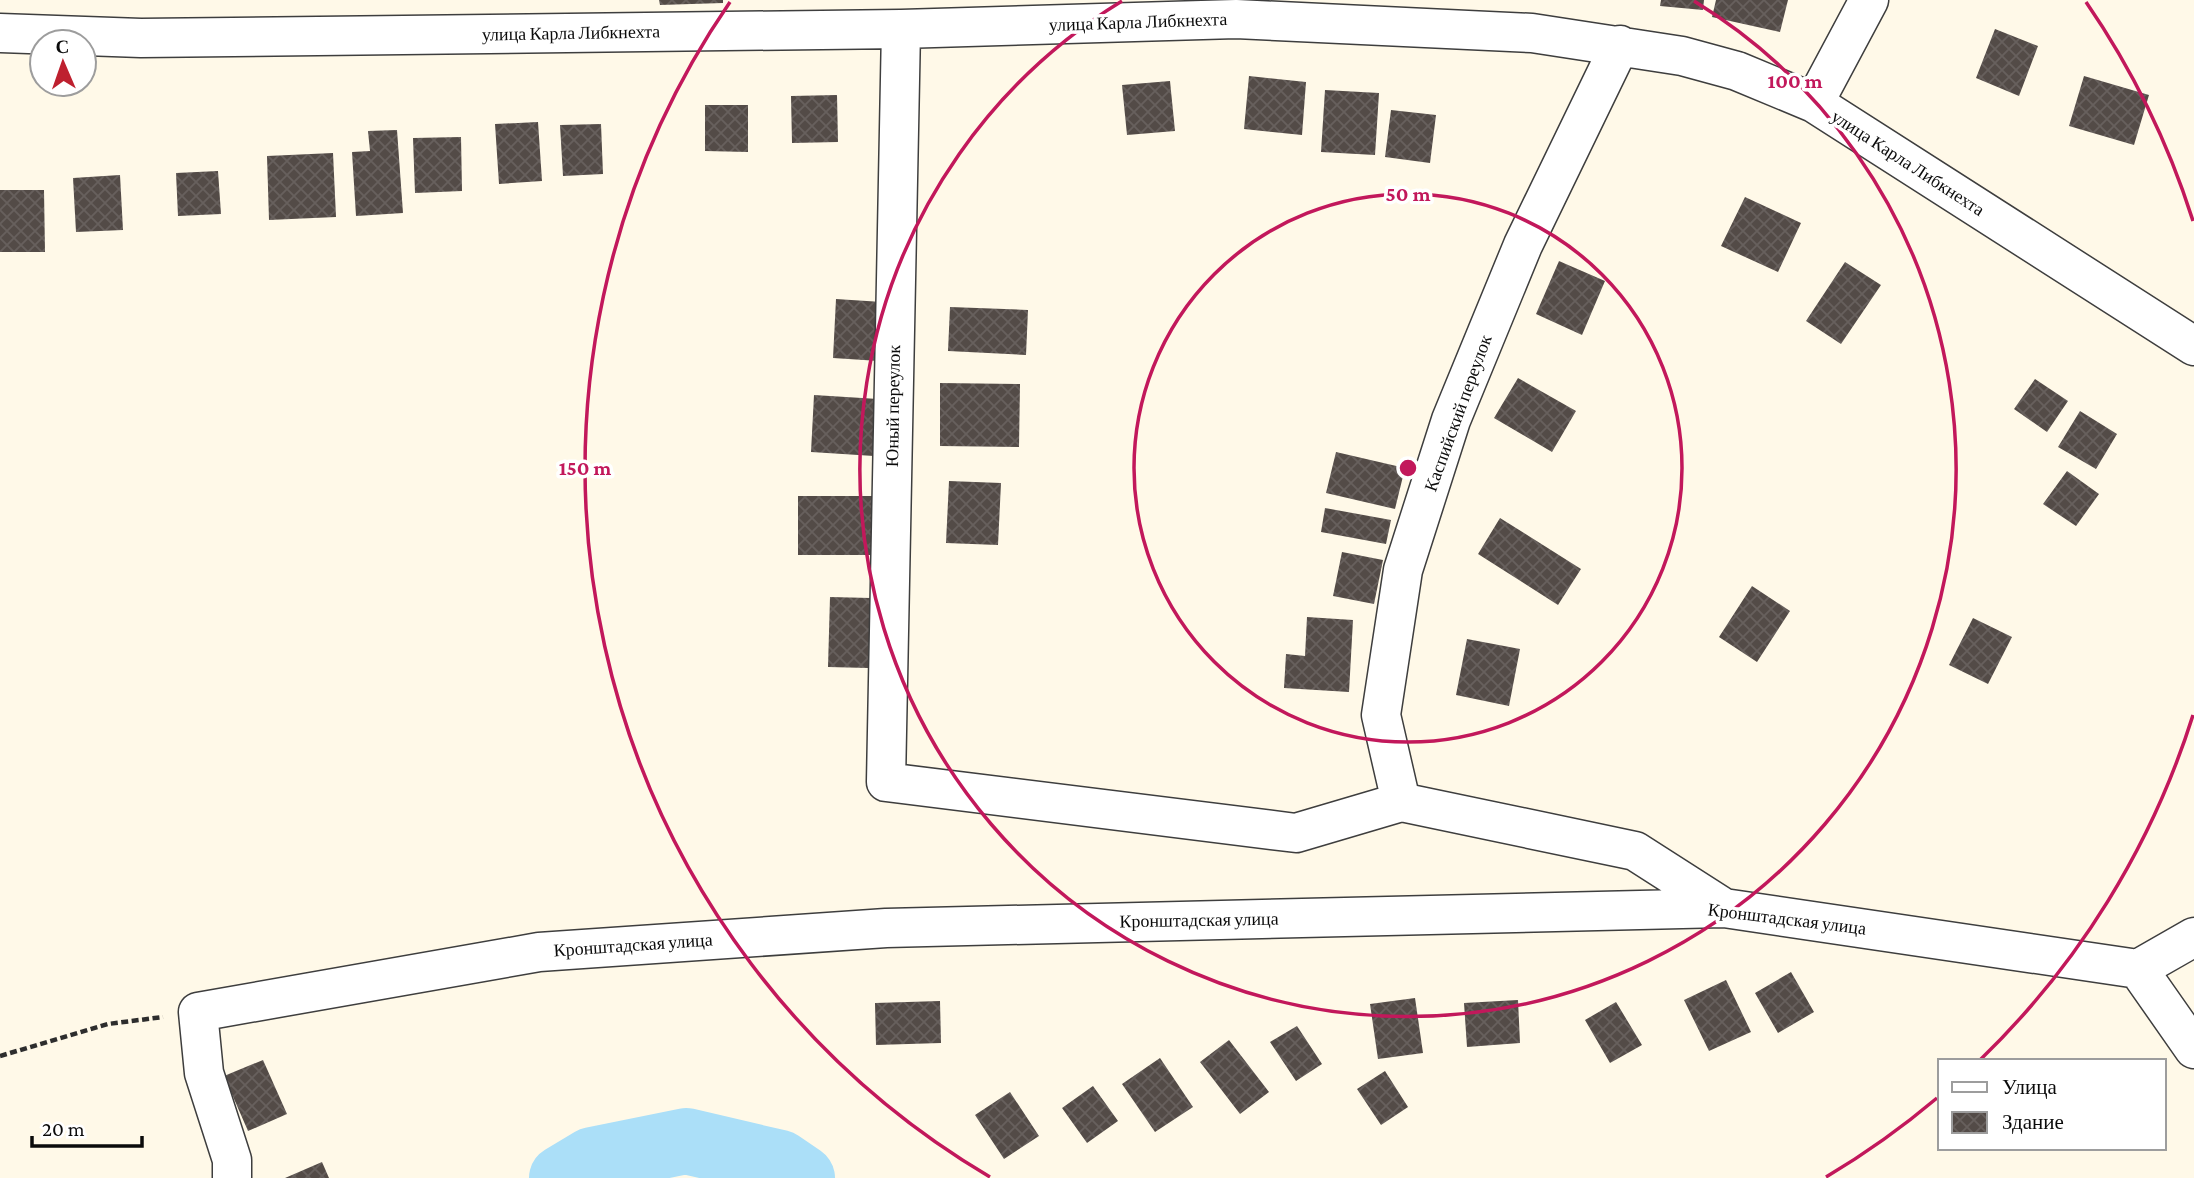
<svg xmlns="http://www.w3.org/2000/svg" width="2194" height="1178" viewBox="0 0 2194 1178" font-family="'Crimson Pro',serif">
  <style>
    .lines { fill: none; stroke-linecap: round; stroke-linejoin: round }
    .river { stroke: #abdff8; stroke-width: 66 }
    .building { fill: url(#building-cross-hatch) }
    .minor-casing { stroke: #3e3e3e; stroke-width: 41 }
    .path { stroke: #2d2d2d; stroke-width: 4.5; stroke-dasharray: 7 3.5; stroke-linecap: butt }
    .minor { stroke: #fff; stroke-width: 38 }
    .ring { fill: none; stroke: #c2185b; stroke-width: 3.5 }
    .labels { text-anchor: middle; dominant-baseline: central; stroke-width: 7; stroke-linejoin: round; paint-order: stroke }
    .street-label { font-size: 18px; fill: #0b0b0b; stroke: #fff }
    .centre { fill: #c2185b; stroke: #fff; stroke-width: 3.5 }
    .ring-label { font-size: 21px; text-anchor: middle; font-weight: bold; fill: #c2185b; stroke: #fff; stroke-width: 7; stroke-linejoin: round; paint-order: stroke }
  </style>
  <defs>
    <pattern id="building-cross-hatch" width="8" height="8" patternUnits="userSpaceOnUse" patternTransform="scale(1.75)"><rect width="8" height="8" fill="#534b47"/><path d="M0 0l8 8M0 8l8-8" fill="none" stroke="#67605d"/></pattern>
  </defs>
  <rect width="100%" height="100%" fill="#fff9e8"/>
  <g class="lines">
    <path class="river" d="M 562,1178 L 592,1160 L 686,1141 L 780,1163 L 802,1178"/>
  </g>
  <path class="building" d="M 659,0 L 723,0 L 723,3 L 660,5 Z
    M 1661,0 L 1704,0 L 1703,10 L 1660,6 Z
    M 1716,0 L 1788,0 L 1780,32 L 1712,17 Z
    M 1995,29 L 2038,46 L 2019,96 L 1976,78 Z
    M 1249,76 L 1306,82 L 1302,135 L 1244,129 Z
    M 2084,76 L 2149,95 L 2134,145 L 2069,126 Z
    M 1170,81 L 1175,131 L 1127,135 L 1122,85 Z
    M 1325,90 L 1379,93 L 1375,155 L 1321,152 Z
    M 837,95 L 838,142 L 792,143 L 791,96 Z
    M 705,105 L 748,105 L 748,152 L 705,151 Z
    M 1391,110 L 1436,115 L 1430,163 L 1385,157 Z
    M 538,122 L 542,181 L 499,184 L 495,124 Z
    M 601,124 L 603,174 L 563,176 L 560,125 Z
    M 397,130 L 403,213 L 356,216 L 352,152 L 370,151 L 368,131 Z
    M 461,137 L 462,191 L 415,193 L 413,138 Z
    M 333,153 L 336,217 L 269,220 L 267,156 Z
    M 218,171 L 221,214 L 178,216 L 176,173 Z
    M 120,175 L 123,230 L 76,232 L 73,178 Z
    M 0,190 L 44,190 L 45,252 L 0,252 Z
    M 1745,197 L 1801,223 L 1778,272 L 1721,246 Z
    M 1559,261 L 1605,281 L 1582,335 L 1536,314 Z
    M 1845,262 L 1881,285 L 1841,344 L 1806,321 Z
    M 836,299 L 882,302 L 879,361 L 833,358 Z
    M 950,307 L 1028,310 L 1026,355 L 948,351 Z
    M 1518,378 L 1576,411 L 1552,452 L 1494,418 Z
    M 2035,379 L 2068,401 L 2047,432 L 2014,409 Z
    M 940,383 L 1020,384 L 1019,447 L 940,446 Z
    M 814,395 L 878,399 L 874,456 L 811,452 Z
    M 2080,411 L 2117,434 L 2096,469 L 2058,447 Z
    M 1336,452 L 1405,468 L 1395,509 L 1326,493 Z
    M 2067,471 L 2099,494 L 2076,526 L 2043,504 Z
    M 949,481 L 1001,483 L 998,545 L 946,543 Z
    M 798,496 L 876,496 L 876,555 L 798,555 Z
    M 1325,508 L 1391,520 L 1386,544 L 1321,532 Z
    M 1500,518 L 1581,569 L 1558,605 L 1478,554 Z
    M 1342,552 L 1383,560 L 1374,604 L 1333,596 Z
    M 1752,586 L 1790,611 L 1757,662 L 1719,637 Z
    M 830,597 L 871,598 L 868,668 L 828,667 Z
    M 1307,617 L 1353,620 L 1349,692 L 1284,688 L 1286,654 L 1305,656 Z
    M 1973,618 L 2012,637 L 1988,684 L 1949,665 Z
    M 1467,639 L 1520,649 L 1509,706 L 1456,695 Z
    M 1791,972 L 1814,1012 L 1778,1033 L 1755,993 Z
    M 1726,980 L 1751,1032 L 1709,1051 L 1684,1000 Z
    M 1415,998 L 1423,1053 L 1378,1059 L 1370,1004 Z
    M 1518,1000 L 1520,1043 L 1467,1047 L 1464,1003 Z
    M 940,1001 L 941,1043 L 876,1045 L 875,1003 Z
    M 1616,1002 L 1642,1045 L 1610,1063 L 1585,1020 Z
    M 1297,1026 L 1322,1064 L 1296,1081 L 1270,1042 Z
    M 1229,1040 L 1269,1092 L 1240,1114 L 1200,1062 Z
    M 1160,1058 L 1193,1107 L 1155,1132 L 1122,1084 Z
    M 263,1060 L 287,1114 L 248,1131 L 224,1076 Z
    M 1385,1071 L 1408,1107 L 1381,1125 L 1357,1089 Z
    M 1093,1086 L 1118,1121 L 1087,1143 L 1062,1108 Z
    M 1010,1092 L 1039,1136 L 1004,1159 L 975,1115 Z
    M 322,1162 L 329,1178 L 285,1178 Z"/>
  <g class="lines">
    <g class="minor-casing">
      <path id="minor" d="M 901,29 L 886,782 L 1296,833 L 1401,802 L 1635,851 L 1724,908
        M 0,33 L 141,38 L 901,29 L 1236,19 L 1532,33 L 1682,56 L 1737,71 L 1814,103 L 2194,346
        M 1814,103 L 1869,0
        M 1401,802 L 1381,715 L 1403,570 L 1451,420 L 1523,245 L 1620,45
        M 2138,969 L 2194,1049
        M 232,1178 L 232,1160 L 204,1073 L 198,1012 L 539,952 L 886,928 L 1724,908 L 2138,969 L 2194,937"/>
    </g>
    <path class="path" d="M 0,1056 L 108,1024 L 163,1017"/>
    <use href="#minor" class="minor"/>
  </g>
  <g class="ring">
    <circle cx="1408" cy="468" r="274"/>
    <path d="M1694 1A548 548 0 1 1 1122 1"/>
    <path d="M2193 715A823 823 0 0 1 1980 1060M1937 1098A823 823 0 0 1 1826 1177M990 1177A823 823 0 0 1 730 2M2086 2A823 823 0 0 1 2193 221"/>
  </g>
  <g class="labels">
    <g class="street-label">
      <text transform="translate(1138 22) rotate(-2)">улица Карла Либкнехта</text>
      <text transform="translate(571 33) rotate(-1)">улица Карла Либкнехта</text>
      <text transform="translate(1908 163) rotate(33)">улица Карла Либкнехта</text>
      <text transform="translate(893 406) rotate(-89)">Юный переулок</text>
      <text transform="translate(1458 413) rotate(-70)">Каспийский переулок</text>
      <text transform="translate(1787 919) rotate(7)">Кронштадская улица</text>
      <text transform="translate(1199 920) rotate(-1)">Кронштадская улица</text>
      <text transform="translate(633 945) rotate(-4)">Кронштадская улица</text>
    </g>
  </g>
  <circle cx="1408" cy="468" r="10" class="centre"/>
  <g class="ring-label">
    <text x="1795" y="88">100 m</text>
    <text x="1408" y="201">50 m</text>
    <text x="585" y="475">150 m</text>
  </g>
  <rect x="1938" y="1059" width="228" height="91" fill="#ffffff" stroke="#9d9d9d" stroke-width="2"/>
  <rect x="1952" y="1082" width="35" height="10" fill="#ffffff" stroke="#9d9d9d" stroke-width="2"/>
  <text x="2002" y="1094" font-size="21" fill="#0b0b0b">Улица</text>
  <rect x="1952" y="1112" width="35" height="21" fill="url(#building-cross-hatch)" stroke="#9d9d9d" stroke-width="2"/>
  <text x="2002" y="1129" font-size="21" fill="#0b0b0b">Здание</text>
  <g transform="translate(63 63) rotate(358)"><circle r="33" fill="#ffffff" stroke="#9d9d9d" stroke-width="2"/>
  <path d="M0-5L12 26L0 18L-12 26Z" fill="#be202f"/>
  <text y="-10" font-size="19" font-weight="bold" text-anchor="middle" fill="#0b0b0b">С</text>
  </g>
  <path d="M32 1136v10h110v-10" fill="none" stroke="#0b0b0b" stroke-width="3.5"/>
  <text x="42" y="1136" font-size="21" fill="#0b0b0b" stroke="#ffffff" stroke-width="5" paint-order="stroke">20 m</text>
</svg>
